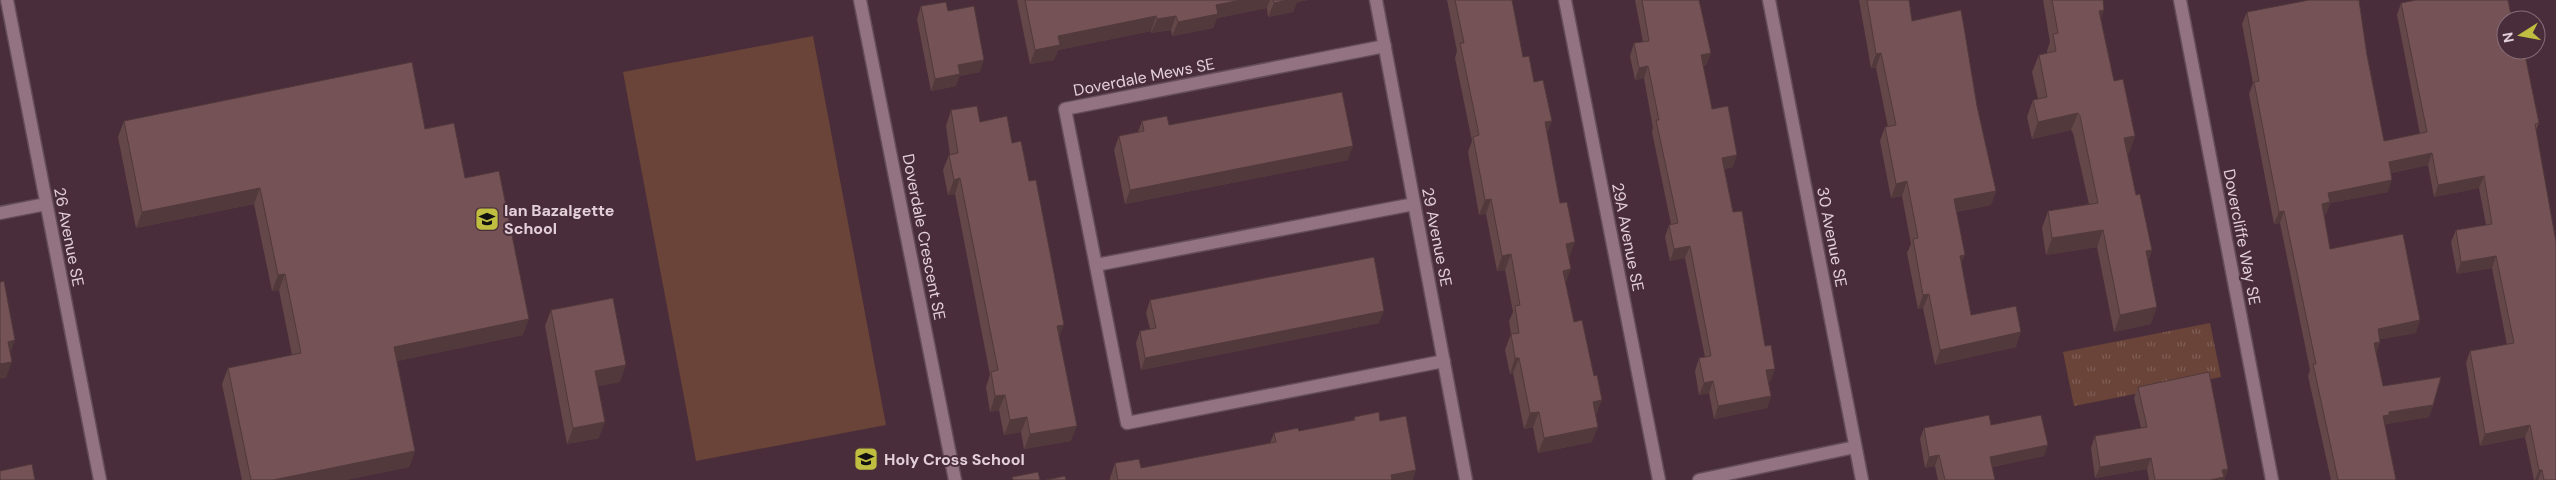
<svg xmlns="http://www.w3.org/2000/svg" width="2556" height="480" viewBox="0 0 2556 480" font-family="'DM Sans',sans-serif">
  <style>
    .grass { fill: #6a4439 }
    .park { fill: url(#park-tufts) }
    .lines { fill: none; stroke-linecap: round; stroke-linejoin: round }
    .minor-casing { stroke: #644d59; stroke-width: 15 }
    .minor { stroke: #937281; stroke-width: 12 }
    .wall { fill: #644749 }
    .shaded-wall { fill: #51393c }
    .building { fill: #745255; stroke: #51393c }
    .labels { text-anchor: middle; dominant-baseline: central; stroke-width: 4; stroke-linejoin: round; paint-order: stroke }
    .street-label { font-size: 16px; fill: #e3d0d8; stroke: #492d3a }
    .poi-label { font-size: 16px; font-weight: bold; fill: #e3d0d8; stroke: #492d3a; text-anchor: start }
  </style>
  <defs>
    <pattern id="park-tufts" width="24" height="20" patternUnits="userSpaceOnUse" patternTransform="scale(1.25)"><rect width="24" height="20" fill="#6a4439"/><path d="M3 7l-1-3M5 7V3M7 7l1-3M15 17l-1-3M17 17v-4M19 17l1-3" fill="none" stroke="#7f5e55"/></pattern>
  </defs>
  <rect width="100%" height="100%" fill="#492d3a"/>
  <path class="grass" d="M 813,36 L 886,425 L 696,461 L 623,72 Z"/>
  <path class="park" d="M 2210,323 L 2221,377 L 2074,406 L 2063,352 Z"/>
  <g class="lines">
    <g class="minor-casing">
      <path id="minor" d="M 7,0 L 100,480
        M 860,0 L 955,480
        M 1376,0 L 1466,480
        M 1565,0 L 1659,480
        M 1769,0 L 1862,480
        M 2180,0 L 2272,480
        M 1385,46 L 1065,109 L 1127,423 L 1444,361
        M 0,213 L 46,204
        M 1096,265 L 1414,204
        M 1699,480 L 1855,447"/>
    </g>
    <use href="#minor" class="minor"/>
  </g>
  <path class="wall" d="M 1017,0 L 1308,0 L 1297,2 L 1293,12 L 1268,17 L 1267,8 L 1217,18 L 1213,28 L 1172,36 L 1171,30 L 1151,33 L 1151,31 L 1058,50 L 1054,60 L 1030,64 Z
    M 1447,0 L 1512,0 L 1523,57 L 1534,82 L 1547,134 L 1569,258 L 1568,258 L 1565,284 L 1574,322 L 1596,415 L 1592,442 L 1538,453 L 1533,427 L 1524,429 L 1513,373 L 1510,374 L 1505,350 L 1511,334 L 1509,321 L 1513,312 L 1505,270 L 1497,271 L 1486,214 L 1479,215 L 1468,152 L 1472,141 L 1455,58 L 1457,51 Z
    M 1635,0 L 1699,0 L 1711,53 L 1706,65 L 1703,66 L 1712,109 L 1733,167 L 1724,169 L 1733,212 L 1771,381 L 1768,381 L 1771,396 L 1767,408 L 1714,419 L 1709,393 L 1699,395 L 1695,371 L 1699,358 L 1705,357 L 1685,258 L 1670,261 L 1665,237 L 1669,225 L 1671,224 L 1652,132 L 1653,128 L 1644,78 L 1635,80 L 1630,56 L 1634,43 L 1643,42 Z
    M 1859,0 L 1909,0 L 1912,21 L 1977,106 L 1996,191 L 1991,205 L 1956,212 L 1961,264 L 1971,315 L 2016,347 L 1935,365 L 1923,308 L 1918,309 L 1907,253 L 1911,244 L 1902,196 L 1891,198 L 1880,141 L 1885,127 L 1888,127 L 1876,68 L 1871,68 Z
    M 2043,0 L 2103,0 L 2101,19 L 2114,81 L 2135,136 L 2129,153 L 2127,153 L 2136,195 L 2152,250 L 2148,261 L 2151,324 L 2114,332 L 2097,247 L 2046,255 L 2042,228 L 2048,211 L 2089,204 L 2073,133 L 2071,130 L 2032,139 L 2027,117 L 2033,100 L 2038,99 L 2032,72 L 2039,55 L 2047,53 L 2047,51 L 2050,42 Z
    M 2401,3 L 2512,20 L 2539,123 L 2536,130 L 2556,480 L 2534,480 L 2525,437 L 2480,446 L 2466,363 L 2470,351 L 2507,345 L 2492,268 L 2457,274 L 2451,242 L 2456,230 L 2486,225 L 2479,188 L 2434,197 L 2428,165 L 2391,173 L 2388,192 L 2330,203 L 2326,214 L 2324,215 L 2330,249 L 2416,333 L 2380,339 L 2380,342 L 2376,353 L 2383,386 L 2433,405 L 2429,417 L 2386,424 L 2385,426 L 2396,480 L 2331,480 L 2308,376 L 2310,370 L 2280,223 L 2274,224 L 2249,94 L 2253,83 L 2242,24 L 2247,12 L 2367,55 L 2384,141 L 2420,134 L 2397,15 Z
    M 921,6 L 948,11 L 980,72 L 959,76 L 956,86 L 931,91 L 917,19 Z
    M 951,110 L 980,122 L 1012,143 L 1059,337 L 1071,441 L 1024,449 L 1021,432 L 1004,435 L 999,410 L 990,412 L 986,387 L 990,375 L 955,194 L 948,195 L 943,170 L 949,155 L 950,155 L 946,126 Z
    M 124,121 L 425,129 L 465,178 L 523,335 L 397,361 L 415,451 L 409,467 L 346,480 L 242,480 L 222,384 L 228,368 L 292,355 L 279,290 L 272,291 L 254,204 L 136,228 L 118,137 Z
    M 1142,121 L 1169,125 L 1348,160 L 1125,204 L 1114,150 L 1119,136 L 1138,132 Z
    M 1150,300 L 1379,323 L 1141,370 L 1136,343 L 1140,331 L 1150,329 L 1146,313 Z
    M 551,310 L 620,382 L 598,386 L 599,438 L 567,444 L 545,326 Z
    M 2138,387 L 2228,469 L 2224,480 L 2149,480 L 2147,469 L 2095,478 L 2091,448 L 2095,436 L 2141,428 L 2134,398 Z
    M 1354,417 L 1380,421 L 1413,480 L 1110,480 L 1110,478 L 1115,463 L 1141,468 L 1270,443 L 1274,433 L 1299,431 L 1353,421 Z
    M 1991,425 L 2044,456 L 1992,467 L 1995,480 L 1938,480 L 1935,466 L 1925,468 L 1920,439 L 1924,428 Z"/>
  <path class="shaded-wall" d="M 1241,0 L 1270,0 L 1267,8 L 1217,18 L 1213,28 L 1172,36 L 1178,22 L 1216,5 Z
    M 1288,0 L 1308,0 L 1297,2 L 1293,12 L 1268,17 L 1274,3 Z
    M 2104,10 L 2098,27 L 2099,11 Z
    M 1156,16 L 1151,31 L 1058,50 L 1054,60 L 1030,64 L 1035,50 L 1058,36 Z
    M 1176,16 L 1171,30 L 1151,33 L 1157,19 Z
    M 1711,53 L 1706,65 L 1697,67 L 1701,55 Z
    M 1881,53 L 1876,68 L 1871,68 L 1876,54 Z
    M 984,60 L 980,72 L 959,76 L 956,86 L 931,91 L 935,79 L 958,65 Z
    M 1648,66 L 1644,78 L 1635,80 L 1639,68 Z
    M 2078,113 L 2071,130 L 2032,139 L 2038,122 Z
    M 1552,121 L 1546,136 L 1545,122 Z
    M 2135,136 L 2129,153 L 2118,155 L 2124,138 Z
    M 1353,146 L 1348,160 L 1125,204 L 1130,190 Z
    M 2432,153 L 2428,165 L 2384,174 L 2389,162 Z
    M 1737,155 L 1733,167 L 1718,170 L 1722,158 Z
    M 2484,176 L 2479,188 L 2434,197 L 2438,185 Z
    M 960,178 L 955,194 L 948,195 L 954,180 Z
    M 2392,180 L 2388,192 L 2330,203 L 2326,214 L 2317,216 L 2322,204 L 2328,193 Z
    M 1907,181 L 1902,196 L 1891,198 L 1896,184 Z
    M 260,188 L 254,204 L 136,228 L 142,212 Z
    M 1996,191 L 1991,205 L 1949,213 L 1954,199 Z
    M 1491,199 L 1486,214 L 1479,215 L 1485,200 Z
    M 2284,211 L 2280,223 L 2274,224 L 2279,212 Z
    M 2103,230 L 2097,247 L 2046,255 L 2052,238 Z
    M 1575,242 L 1569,258 L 1560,259 L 1566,244 Z
    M 1690,246 L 1685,258 L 1670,261 L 1674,249 Z
    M 2152,250 L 2145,267 L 2146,251 Z
    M 1511,254 L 1505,270 L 1497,271 L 1502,256 Z
    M 1965,255 L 1959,269 L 1960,256 Z
    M 2496,256 L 2492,268 L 2457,274 L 2461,262 Z
    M 1571,269 L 1565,285 L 1563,271 Z
    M 285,274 L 279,290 L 272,291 L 278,275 Z
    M 1929,294 L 1923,308 L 1918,309 L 1923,295 Z
    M 2157,307 L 2151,324 L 2114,332 L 2120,315 Z
    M 1384,311 L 1379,323 L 1141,370 L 1145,358 Z
    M 529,319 L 523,335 L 388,363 L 394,347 Z
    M 2420,320 L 2416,333 L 2373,341 L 2378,329 Z
    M 1064,325 L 1058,340 L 1057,326 Z
    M 2021,332 L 2016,347 L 1935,365 L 1940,350 Z
    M 15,340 L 9,357 L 8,342 Z
    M 2380,342 L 2376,354 L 2374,343 Z
    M 1515,358 L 1519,358 L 1513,373 L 1510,374 Z
    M 12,362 L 6,378 L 0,379 L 0,364 Z
    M 626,365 L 620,382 L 589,388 L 595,371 Z
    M 1775,369 L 1771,381 L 1762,383 L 1766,370 Z
    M 1713,381 L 1709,393 L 1699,395 L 1704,383 Z
    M 1005,395 L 999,410 L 990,412 L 995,396 Z
    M 1771,396 L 1767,408 L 1714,419 L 1718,406 Z
    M 1602,400 L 1596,415 L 1587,417 L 1593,402 Z
    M 2433,405 L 2429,417 L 2386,424 L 2385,427 L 2383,416 L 2389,412 Z
    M 1539,412 L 1533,427 L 1524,429 L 1530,413 Z
    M 1027,417 L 1021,432 L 1004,435 L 1010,420 Z
    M 605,422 L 599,438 L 567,444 L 573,428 Z
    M 2530,425 L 2525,437 L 2480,446 L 2485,434 Z
    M 1077,426 L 1071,441 L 1024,449 L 1030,434 Z
    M 1598,427 L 1592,442 L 1538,453 L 1544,438 Z
    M 2048,445 L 2044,456 L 1986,468 L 1990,457 Z
    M 415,451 L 409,467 L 346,480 L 273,480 Z
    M 1939,455 L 1935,466 L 1925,468 L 1929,457 Z
    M 2151,458 L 2147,469 L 2095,478 L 2100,467 Z
    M 2228,469 L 2224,480 L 2210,480 L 2222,470 Z
    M 1416,470 L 1413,480 L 1389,480 L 1391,475 Z
    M 2539,470 L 2542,470 L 2538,480 L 2535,480 Z"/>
  <path class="building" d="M 1025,0 L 1241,0 L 1216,5 L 1218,14 L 1178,22 L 1176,16 L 1157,19 L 1156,16 L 1058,36 L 1060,45 L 1035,50 Z
    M 1273,0 L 1288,0 L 1274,3 Z
    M 1455,0 L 1512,0 L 1523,57 L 1529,56 L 1534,82 L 1543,80 L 1552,121 L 1545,122 L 1560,203 L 1567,202 L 1575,242 L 1566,244 L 1571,269 L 1563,271 L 1574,322 L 1582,320 L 1594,376 L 1597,375 L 1602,400 L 1593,402 L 1598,427 L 1544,438 L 1539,412 L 1530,413 L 1519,358 L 1515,358 L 1511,334 L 1519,333 L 1515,306 L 1520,305 L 1511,254 L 1502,256 L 1491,199 L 1485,200 L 1473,137 L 1479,135 L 1460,43 L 1464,43 Z
    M 1642,0 L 1699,0 L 1711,53 L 1701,55 L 1712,109 L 1728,106 L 1737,155 L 1722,158 L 1733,212 L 1742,211 L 1765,346 L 1771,345 L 1775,369 L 1766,370 L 1771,396 L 1718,406 L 1713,381 L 1704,383 L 1699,358 L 1711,356 L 1690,246 L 1674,249 L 1669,225 L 1678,223 L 1656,120 L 1659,120 L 1648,66 L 1639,68 L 1634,43 L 1649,41 Z
    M 1867,0 L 1909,0 L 1912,21 L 1961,10 L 1965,33 L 1977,106 L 1996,191 L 1954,199 L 1965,255 L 1960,256 L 1971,315 L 2016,306 L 2021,332 L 1940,350 L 1929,294 L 1923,295 L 1913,239 L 1918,238 L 1907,181 L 1896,184 L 1885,127 L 1896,125 L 1881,53 L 1876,54 Z
    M 2052,0 L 2103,0 L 2104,10 L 2099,11 L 2114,81 L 2123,79 L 2135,136 L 2124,138 L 2136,195 L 2140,194 L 2152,250 L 2146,251 L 2157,307 L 2120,315 L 2103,230 L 2052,238 L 2048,211 L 2098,203 L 2080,116 L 2078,113 L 2038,122 L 2033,100 L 2047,97 L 2039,55 L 2056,51 L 2053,34 L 2058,33 Z
    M 2309,0 L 2359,0 L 2367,55 L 2384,141 L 2427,132 L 2401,3 L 2416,0 L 2508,0 L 2512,20 L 2506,20 L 2506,50 L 2524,50 L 2539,123 L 2535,124 L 2556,242 L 2556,480 L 2544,480 L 2542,470 L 2539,470 L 2530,425 L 2485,434 L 2470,351 L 2514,343 L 2496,256 L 2461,262 L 2456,230 L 2492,224 L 2484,176 L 2438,185 L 2432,153 L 2389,162 L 2392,180 L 2328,193 L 2330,202 L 2322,204 L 2330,249 L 2403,234 L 2420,320 L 2378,329 L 2380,342 L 2374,343 L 2383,386 L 2441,377 L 2433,405 L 2389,412 L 2389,415 L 2383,416 L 2396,480 L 2338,480 L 2313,364 L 2316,364 L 2284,211 L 2279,212 L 2254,82 L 2259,81 L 2247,12 Z
    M 946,2 L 948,11 L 974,6 L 984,60 L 958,65 L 960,74 L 935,79 L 921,6 Z
    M 412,62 L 425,129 L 454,123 L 465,178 L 499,171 L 529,319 L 394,347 L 415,451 L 273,480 L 251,480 L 228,368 L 301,353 L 285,274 L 278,275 L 260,188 L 142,212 L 124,121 Z
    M 1342,92 L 1353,146 L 1130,190 L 1119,136 L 1144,131 L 1142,121 L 1167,116 L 1169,125 Z
    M 977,106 L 980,122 L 1007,116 L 1012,143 L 1021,141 L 1029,181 L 1036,180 L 1064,325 L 1057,326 L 1077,426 L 1030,434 L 1027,417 L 1010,420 L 1005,395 L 995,396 L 991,372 L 998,370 L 960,178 L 954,180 L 949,155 L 958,153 L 951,110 Z
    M 1374,257 L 1384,311 L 1145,358 L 1140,331 L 1156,328 L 1150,300 Z
    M 4,281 L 15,340 L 8,342 L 12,362 L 0,364 L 0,282 Z
    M 613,298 L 626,365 L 595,371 L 605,422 L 573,428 L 551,310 Z
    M 2209,372 L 2228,469 L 2222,470 L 2224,477 L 2210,480 L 2155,480 L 2151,458 L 2100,467 L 2095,436 L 2147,427 L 2138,387 Z
    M 1379,412 L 1380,421 L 1406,416 L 1416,470 L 1391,475 L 1392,480 L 1118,480 L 1115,463 L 1139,459 L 1141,468 L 1276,442 L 1274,433 L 1298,428 L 1299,431 L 1355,420 L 1354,417 Z
    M 1989,415 L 1991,425 L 2041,415 L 2048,445 L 1990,457 L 1995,480 L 1945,480 L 1939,455 L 1929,457 L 1924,428 Z
    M 32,464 L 35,480 L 0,480 L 0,471 Z
    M 1038,472 L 1040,480 L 1013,480 L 1012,477 Z
    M 1065,476 L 1066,480 L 1046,480 Z"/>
  <defs>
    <g id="school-square" transform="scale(1.25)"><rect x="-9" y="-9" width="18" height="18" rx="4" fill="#bfbe41" stroke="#492d3a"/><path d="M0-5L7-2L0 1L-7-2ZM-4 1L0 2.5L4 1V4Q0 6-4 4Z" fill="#111"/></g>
  </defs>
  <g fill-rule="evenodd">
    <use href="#school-square" x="487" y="219"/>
    <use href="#school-square" x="866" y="459"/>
  </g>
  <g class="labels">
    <g class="street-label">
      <text transform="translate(1144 77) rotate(-11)">Doverdale Mews SE</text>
      <text transform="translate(69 237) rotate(79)">26 Avenue SE</text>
      <text transform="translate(924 237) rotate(79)">Doverdale Crescent SE</text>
      <text transform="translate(1437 237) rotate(79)">29 Avenue SE</text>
      <text transform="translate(1628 237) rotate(79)">29A Avenue SE</text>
      <text transform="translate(1832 237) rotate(79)">30 Avenue SE</text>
      <text transform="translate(2242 237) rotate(79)">Dovercliffe Way SE</text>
    </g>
    <g class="poi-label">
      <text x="504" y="210">Ian Bazalgette<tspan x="504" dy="18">School</tspan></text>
      <text x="884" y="459">Holy Cross School</text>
    </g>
  </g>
  <g transform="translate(2521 35) rotate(259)"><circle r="24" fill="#492d3a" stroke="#876e79"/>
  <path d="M0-4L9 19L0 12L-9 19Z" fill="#bfbe41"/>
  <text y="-8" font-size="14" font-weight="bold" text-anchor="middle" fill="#e3d0d8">N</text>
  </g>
</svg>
